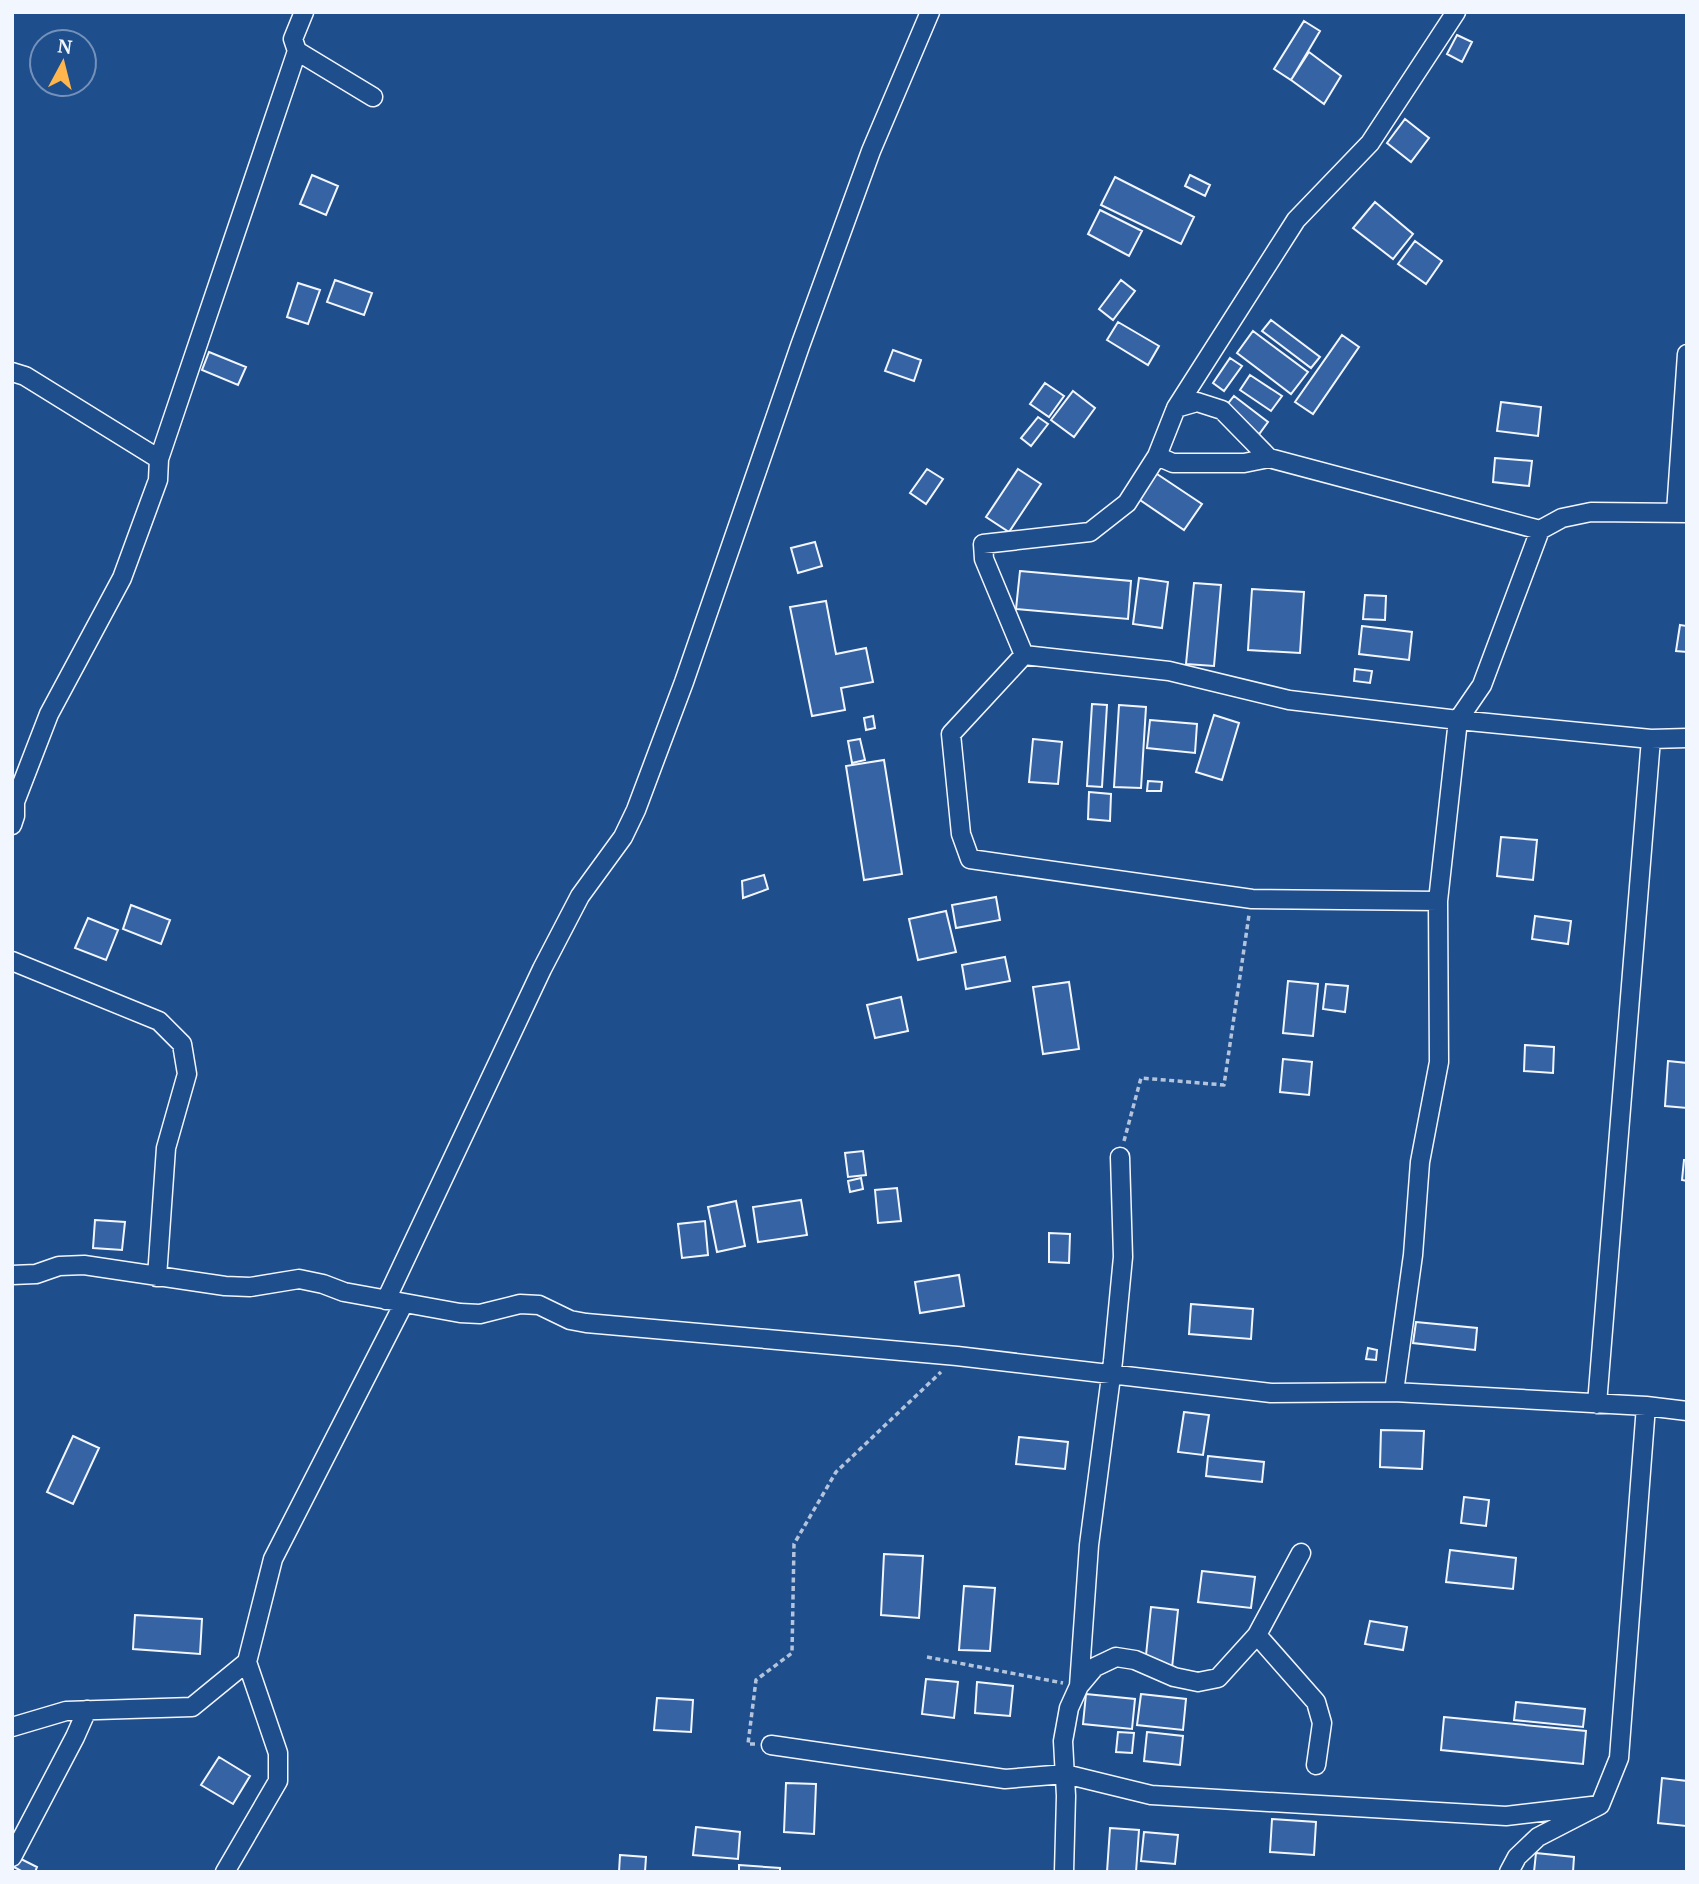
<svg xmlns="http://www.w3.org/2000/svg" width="1699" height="1884" viewBox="0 0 1699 1884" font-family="'PT Serif',serif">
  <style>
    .building { fill: #3563a3; stroke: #f2f6ff; stroke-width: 2 }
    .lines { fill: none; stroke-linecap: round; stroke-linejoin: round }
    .street-casing { stroke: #f2f6ff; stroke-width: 21 }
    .path { stroke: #b3c4dc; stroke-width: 3.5; stroke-dasharray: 5 3.5; stroke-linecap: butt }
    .street { stroke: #1f4e8c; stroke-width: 18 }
  </style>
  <rect width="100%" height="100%" fill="#1f4e8c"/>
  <path class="building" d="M 1304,21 L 1320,31 L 1291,80 L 1274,69 Z
    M 1457,35 L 1472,42 L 1462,62 L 1447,54 Z
    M 1309,52 L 1341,76 L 1324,104 L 1291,80 Z
    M 1405,119 L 1429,138 L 1411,162 L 1387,143 Z
    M 312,175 L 338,186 L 326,215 L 300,204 Z
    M 1190,175 L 1210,185 L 1205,196 L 1185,186 Z
    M 1115,177 L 1194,217 L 1181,244 L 1101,205 Z
    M 1375,202 L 1413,234 L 1393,259 L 1353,228 Z
    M 1100,210 L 1142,231 L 1129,256 L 1088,234 Z
    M 1415,241 L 1442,261 L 1426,284 L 1398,264 Z
    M 335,280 L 372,293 L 364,315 L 327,302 Z
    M 1121,280 L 1135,291 L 1113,320 L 1099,309 Z
    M 298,283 L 320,290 L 308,324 L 287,317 Z
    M 1271,320 L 1320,357 L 1311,368 L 1262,331 Z
    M 1118,322 L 1159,346 L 1148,365 L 1107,340 Z
    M 1253,331 L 1308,372 L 1291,394 L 1237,353 Z
    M 1342,335 L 1359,347 L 1313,414 L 1295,402 Z
    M 893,350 L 921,360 L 914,381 L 885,371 Z
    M 209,352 L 246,367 L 238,385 L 202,370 Z
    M 1230,358 L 1242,366 L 1224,391 L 1213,383 Z
    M 1250,375 L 1282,396 L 1271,411 L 1240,390 Z
    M 1045,383 L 1064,396 L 1049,417 L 1030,404 Z
    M 1073,391 L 1095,408 L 1074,437 L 1051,420 Z
    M 1234,396 L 1268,422 L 1257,437 L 1222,411 Z
    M 1501,402 L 1541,407 L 1538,436 L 1497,431 Z
    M 1038,417 L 1048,424 L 1031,446 L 1021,438 Z
    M 1495,458 L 1532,461 L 1529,486 L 1493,482 Z
    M 927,469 L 943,479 L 926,504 L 910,493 Z
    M 1018,469 L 1041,484 L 1009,532 L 986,517 Z
    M 1154,472 L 1202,504 L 1184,530 L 1137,498 Z
    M 815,542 L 822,566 L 798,573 L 791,548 Z
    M 1020,571 L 1131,581 L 1128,619 L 1016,609 Z
    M 1139,578 L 1168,582 L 1162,628 L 1133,624 Z
    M 1194,583 L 1221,585 L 1214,666 L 1186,664 Z
    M 1252,589 L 1304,592 L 1300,653 L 1248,650 Z
    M 1365,595 L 1386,596 L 1385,620 L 1363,619 Z
    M 826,601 L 836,654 L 866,648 L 873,682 L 841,688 L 845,710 L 812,716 L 790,607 Z
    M 1680,625 L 1687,626 L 1687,652 L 1676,651 Z
    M 1362,626 L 1412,632 L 1409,660 L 1359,654 Z
    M 1355,669 L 1372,671 L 1370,683 L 1354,681 Z
    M 1092,704 L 1107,705 L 1102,787 L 1087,786 Z
    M 1119,705 L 1146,707 L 1141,788 L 1114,787 Z
    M 1214,715 L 1239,723 L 1222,780 L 1196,772 Z
    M 873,716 L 875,728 L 866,730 L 864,718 Z
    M 1150,720 L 1197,724 L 1195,753 L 1147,748 Z
    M 860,739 L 865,760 L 852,763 L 848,741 Z
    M 1033,739 L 1062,742 L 1058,784 L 1029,782 Z
    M 884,760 L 902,874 L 864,880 L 846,766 Z
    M 1148,781 L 1162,782 L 1161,791 L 1147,791 Z
    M 1089,792 L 1111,794 L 1110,821 L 1088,819 Z
    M 1501,837 L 1537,840 L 1533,880 L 1497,876 Z
    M 764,875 L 768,889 L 743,898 L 742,881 Z
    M 996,897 L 1000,920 L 956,928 L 952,905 Z
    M 131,905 L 170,920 L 161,944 L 123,929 Z
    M 946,911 L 956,952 L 918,960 L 909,919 Z
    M 1535,916 L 1571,921 L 1568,944 L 1532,939 Z
    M 88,918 L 118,930 L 106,960 L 75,948 Z
    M 1005,957 L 1010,981 L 966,989 L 962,965 Z
    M 1288,981 L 1318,984 L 1313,1036 L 1283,1033 Z
    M 1069,982 L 1079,1049 L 1043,1054 L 1033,987 Z
    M 1326,984 L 1348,986 L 1345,1012 L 1323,1009 Z
    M 901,997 L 908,1031 L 875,1038 L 867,1005 Z
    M 1525,1045 L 1554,1047 L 1553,1073 L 1524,1071 Z
    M 1283,1059 L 1312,1062 L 1309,1095 L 1280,1092 Z
    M 1668,1061 L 1687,1063 L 1687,1108 L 1665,1106 Z
    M 863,1151 L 866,1175 L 848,1177 L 845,1153 Z
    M 1684,1160 L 1687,1160 L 1687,1181 L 1682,1180 Z
    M 861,1178 L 863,1189 L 850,1192 L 848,1181 Z
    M 897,1188 L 901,1221 L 878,1223 L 875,1190 Z
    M 801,1200 L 807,1235 L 758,1242 L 753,1207 Z
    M 736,1201 L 745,1246 L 717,1252 L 708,1207 Z
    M 95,1220 L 125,1222 L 122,1250 L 93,1248 Z
    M 705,1221 L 708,1255 L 682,1258 L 678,1224 Z
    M 1049,1233 L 1070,1234 L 1069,1263 L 1049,1262 Z
    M 959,1275 L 964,1306 L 920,1313 L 915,1282 Z
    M 1191,1304 L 1253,1309 L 1251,1339 L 1189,1334 Z
    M 1416,1322 L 1477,1328 L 1475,1350 L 1413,1343 Z
    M 1368,1348 L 1377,1350 L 1376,1360 L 1366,1359 Z
    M 1184,1412 L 1209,1415 L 1203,1455 L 1178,1452 Z
    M 1381,1430 L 1424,1431 L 1422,1469 L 1380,1467 Z
    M 73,1436 L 99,1448 L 73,1504 L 47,1492 Z
    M 1019,1437 L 1068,1442 L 1065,1469 L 1016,1464 Z
    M 1208,1456 L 1264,1462 L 1262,1482 L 1206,1476 Z
    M 1464,1497 L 1489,1500 L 1486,1526 L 1461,1523 Z
    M 1450,1550 L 1516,1558 L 1513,1589 L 1446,1582 Z
    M 884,1554 L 923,1556 L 919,1618 L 881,1615 Z
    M 1202,1571 L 1255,1577 L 1251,1608 L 1198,1602 Z
    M 964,1586 L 995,1588 L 990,1651 L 959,1650 Z
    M 1151,1607 L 1178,1610 L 1172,1668 L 1145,1665 Z
    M 135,1615 L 202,1619 L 200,1654 L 133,1649 Z
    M 1370,1621 L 1407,1627 L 1403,1650 L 1365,1644 Z
    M 926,1679 L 958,1682 L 954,1718 L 922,1714 Z
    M 977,1682 L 1013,1686 L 1010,1716 L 975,1713 Z
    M 1086,1694 L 1135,1699 L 1132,1729 L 1083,1724 Z
    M 1141,1694 L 1186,1699 L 1183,1730 L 1137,1725 Z
    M 657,1698 L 693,1700 L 691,1732 L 654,1730 Z
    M 1516,1702 L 1585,1709 L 1583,1727 L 1514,1720 Z
    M 1444,1717 L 1586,1731 L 1583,1764 L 1441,1750 Z
    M 1118,1732 L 1134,1733 L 1132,1753 L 1116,1752 Z
    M 1147,1732 L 1183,1736 L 1180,1765 L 1144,1761 Z
    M 219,1757 L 250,1776 L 233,1804 L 201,1785 Z
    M 1662,1778 L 1687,1781 L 1686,1826 L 1658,1823 Z
    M 786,1783 L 816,1784 L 814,1834 L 784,1832 Z
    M 1272,1819 L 1316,1822 L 1314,1855 L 1270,1852 Z
    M 696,1827 L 740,1832 L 738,1859 L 693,1855 Z
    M 1110,1828 L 1139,1830 L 1136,1872 L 1107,1872 Z
    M 1144,1832 L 1178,1835 L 1175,1864 L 1141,1861 Z
    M 1536,1853 L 1574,1857 L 1573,1872 L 1534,1872 Z
    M 620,1855 L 646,1857 L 645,1872 L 619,1872 Z
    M 17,1857 L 37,1867 L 35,1872 L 23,1872 L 12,1866 Z
    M 739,1865 L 780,1868 L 780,1872 L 739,1872 Z"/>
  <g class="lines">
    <g class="street-casing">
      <path id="street" d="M 304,12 L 293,39 L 297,51 L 373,97
        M 12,372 L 25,376 L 159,459
        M 1176,408 L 1296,220 L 1370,143 L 1456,12
        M 1157,456 L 1173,463 L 1244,463 L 1269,458 L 1540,530 L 1562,518 L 1591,512 L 1687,513
        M 1676,512 L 1687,354
        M 1024,655 L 951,734 L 961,834 L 970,859 L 1252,899 L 1438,901
        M 1024,655 L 1169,671 L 1289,700 L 1458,720 L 1651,739 L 1687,738
        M 1024,655 L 984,559 L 983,544 L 1090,532 L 1127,503 L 1157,456 L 1176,408 L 1197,402 L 1222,410 L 1269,458
        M 12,825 L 15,816 L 15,802 L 49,714 L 122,578 L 158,480 L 159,459 L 297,51
        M 12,961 L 159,1021 L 182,1044 L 187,1074 L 166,1148 L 157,1277
        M 12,1275 L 36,1274 L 59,1266 L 84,1265 L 225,1286 L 250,1287 L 299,1279 L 323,1284 L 344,1292 L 460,1313 L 480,1314 L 520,1304 L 539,1305 L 570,1320 L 586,1323 L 957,1356 L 1271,1393 L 1394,1392 L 1646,1406 L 1687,1411
        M 386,1300 L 542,969 L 580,896 L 623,837 L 636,810 L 684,682 L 800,346 L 871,151 L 930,12
        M 1394,1392 L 1413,1255 L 1420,1162 L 1439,1062 L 1438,901 L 1458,720 L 1482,685 L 1540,530
        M 1597,1404 L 1651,739
        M 1257,1635 L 1316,1702 L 1322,1723 L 1316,1765
        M 1079,1686 L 1089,1545 L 1113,1361 L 1123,1257 L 1120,1157
        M 12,1727 L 66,1711 L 192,1707 L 247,1662
        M 771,1745 L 1005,1779 L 1065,1774 L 1151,1795 L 1506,1816 L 1600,1805
        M 12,1857 L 75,1737 L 87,1710
        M 225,1872 L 278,1781 L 278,1753 L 247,1662 L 273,1559 L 404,1303
        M 1064,1872 L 1066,1796 L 1063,1741 L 1069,1708 L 1079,1686 L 1095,1667 L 1116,1657 L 1135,1660 L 1174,1677 L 1198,1682 L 1218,1678 L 1257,1635 L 1301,1553
        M 1509,1872 L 1517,1857 L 1538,1837 L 1600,1805 L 1619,1758 L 1646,1406"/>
    </g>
    <path class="path" d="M 1124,1141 L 1141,1078 L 1224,1085 L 1249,915
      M 927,1657 L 1063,1683
      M 755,1744 L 748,1744 L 756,1680 L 792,1653 L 794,1544 L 836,1472 L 941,1372"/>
    <use href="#street" class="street"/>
  </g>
  <rect width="1699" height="1884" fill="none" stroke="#f2f6ff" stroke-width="28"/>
  <g transform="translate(63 63) rotate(7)"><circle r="33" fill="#1f4e8c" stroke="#7391ba" stroke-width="2"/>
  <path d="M0-5L12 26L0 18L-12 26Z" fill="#ffb74d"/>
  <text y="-10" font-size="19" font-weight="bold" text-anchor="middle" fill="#f2f6ff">N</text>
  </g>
</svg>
